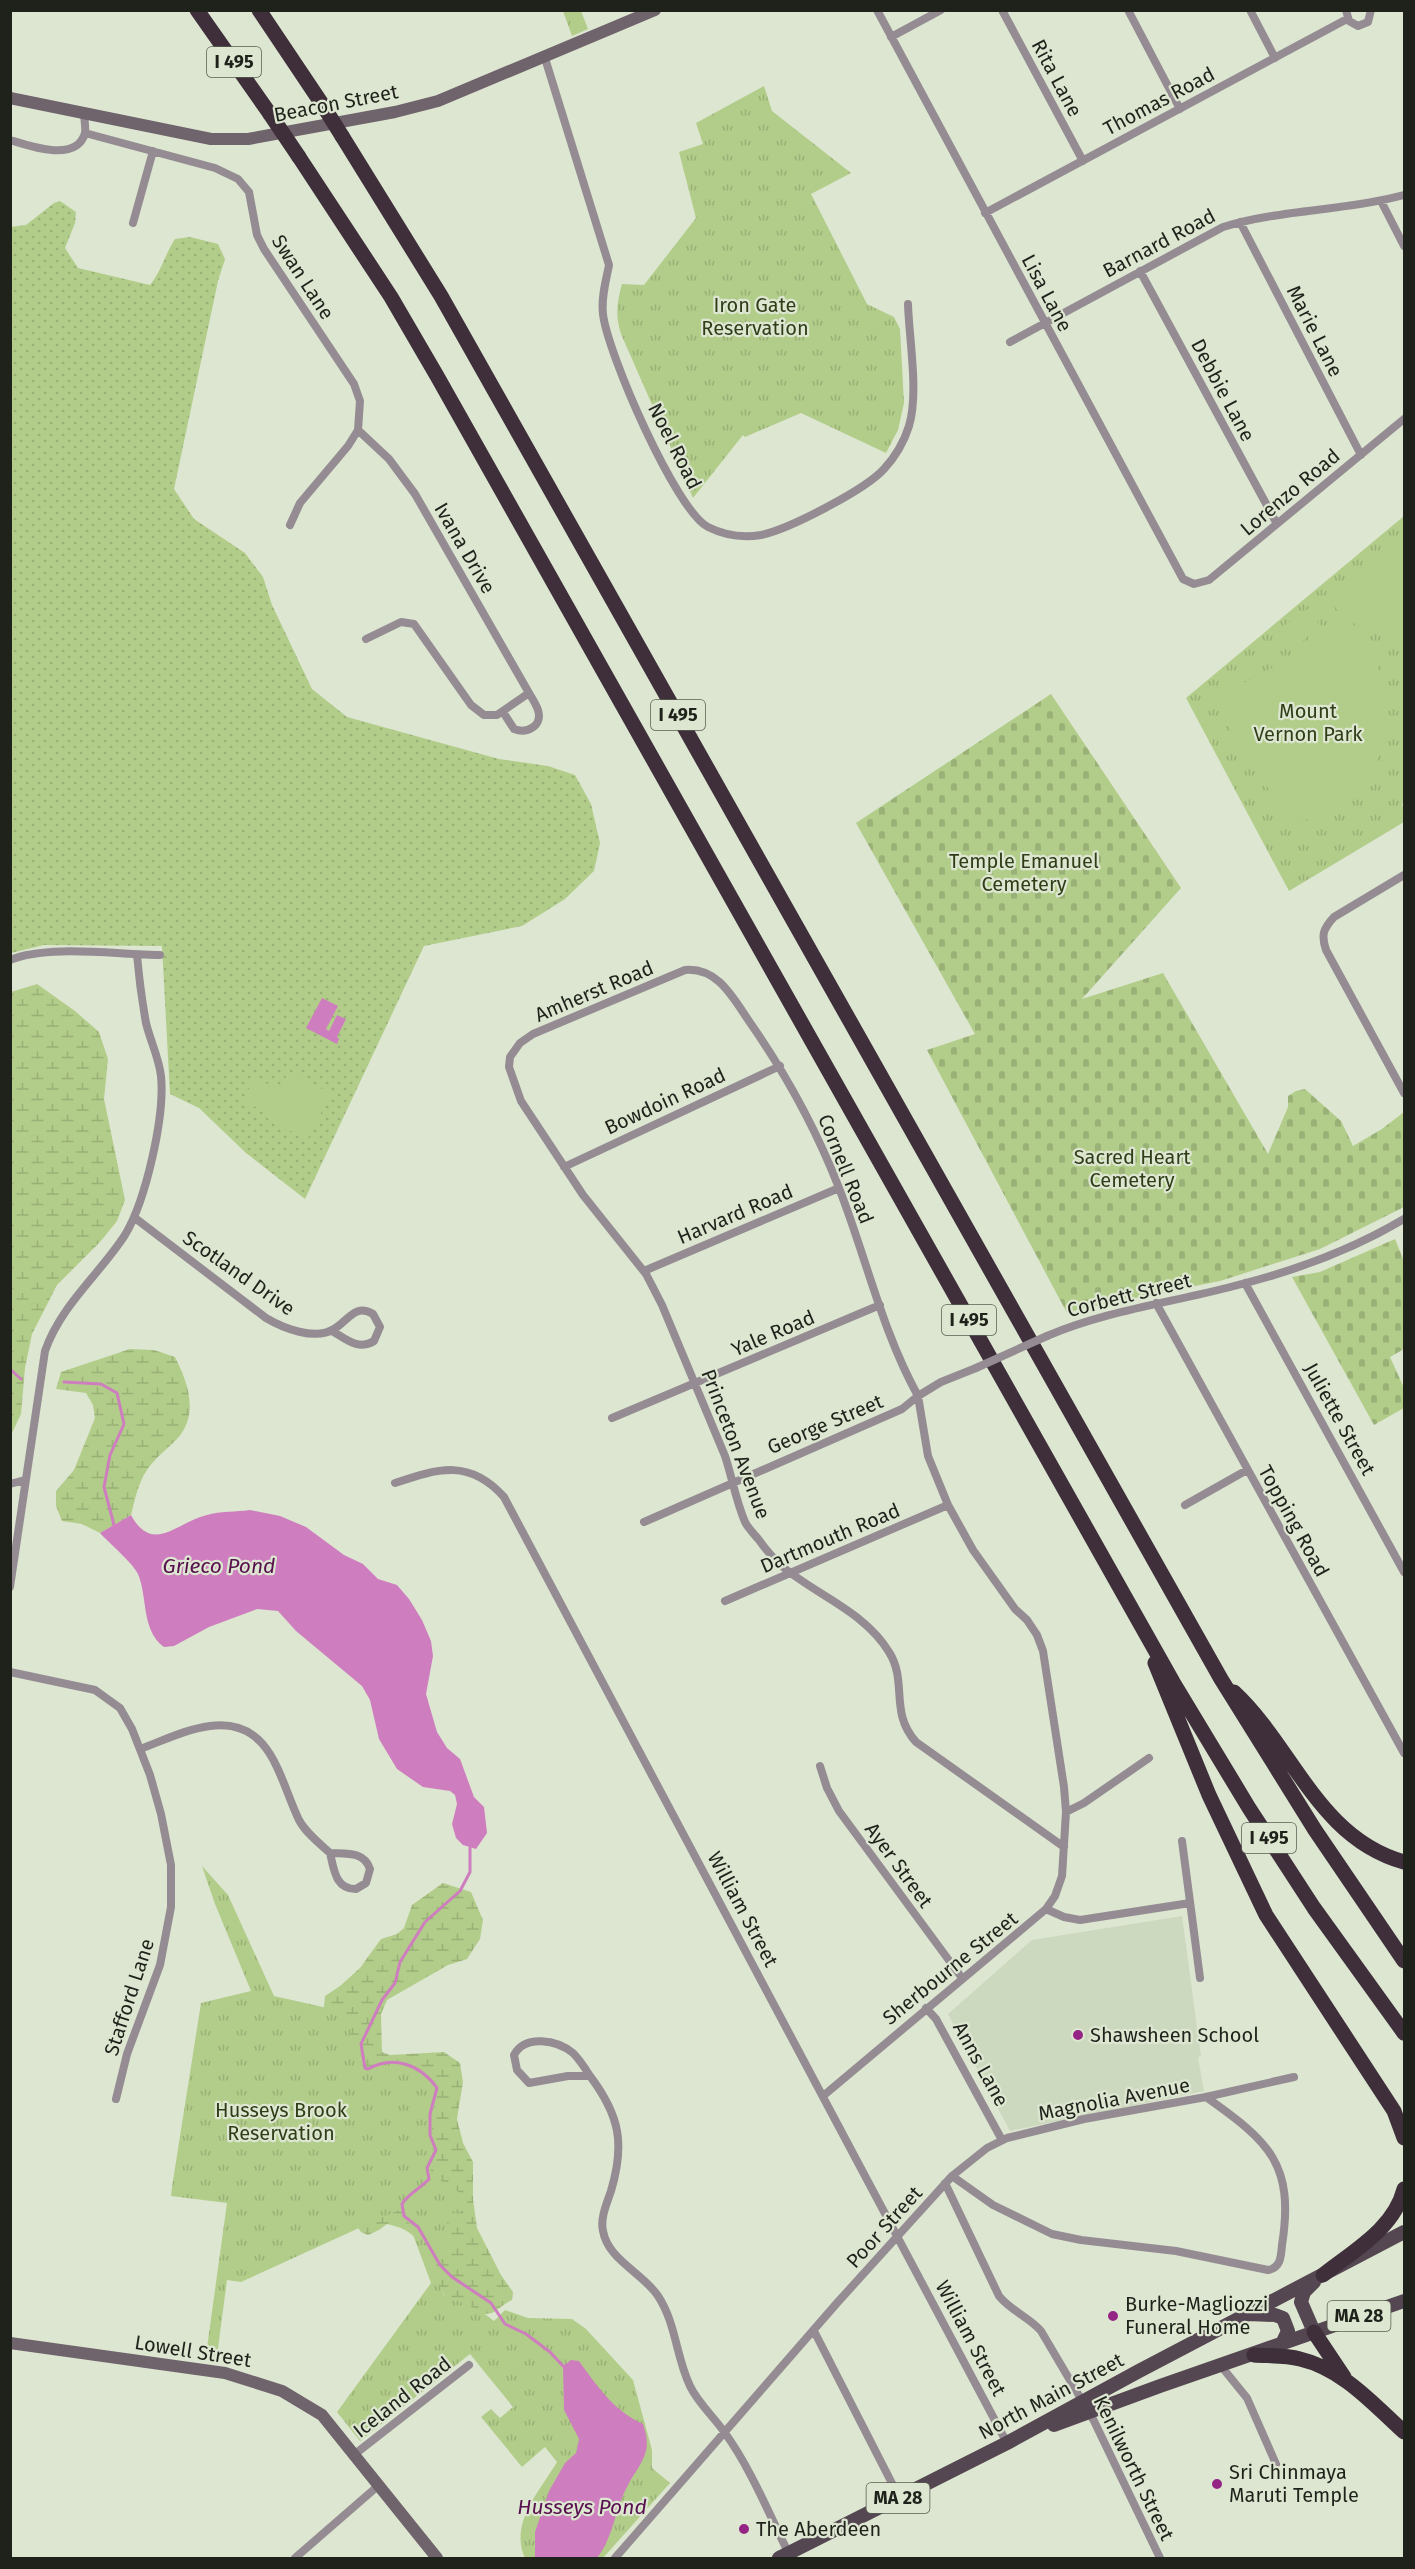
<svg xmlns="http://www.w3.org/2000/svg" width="1415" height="2569" viewBox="0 0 1415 2569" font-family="'Fira Sans',sans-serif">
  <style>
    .built { fill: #cdd9bf }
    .grass { fill: url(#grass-dots) }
    .wetland { fill: url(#wetland-marsh) }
    .cemetery { fill: url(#cemetery-stones) }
    .park { fill: url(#park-tufts) }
    .pitch { fill: #b2cd8a }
    .water { fill: #ce7ebe }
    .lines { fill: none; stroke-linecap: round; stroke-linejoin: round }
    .stream { stroke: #ce7ebe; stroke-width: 3 }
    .minor { stroke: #948c92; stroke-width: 8 }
    .secondary { stroke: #6f636c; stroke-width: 12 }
    .primary { stroke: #554751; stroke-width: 14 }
    .motorway { stroke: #3e2f3b; stroke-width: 15 }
    .minor-bridge { stroke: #948c92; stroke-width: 8 }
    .motorway-bridge { stroke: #3e2f3b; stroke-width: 15 }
    .poi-dot { fill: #952585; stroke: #dde6d1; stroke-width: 2 }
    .labels { text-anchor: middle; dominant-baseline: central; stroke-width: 4.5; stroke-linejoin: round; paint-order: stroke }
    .shield { fill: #dde6d1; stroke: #585d51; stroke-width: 1.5 }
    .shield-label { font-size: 18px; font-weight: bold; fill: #1f221a }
    .street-label { font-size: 20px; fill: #1f221a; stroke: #dde6d1 }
    .park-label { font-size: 20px; fill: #303e18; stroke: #dde6d1 }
    .poi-label { font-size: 20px; fill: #1f221a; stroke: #dde6d1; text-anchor: start }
    .water-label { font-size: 21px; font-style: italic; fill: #570f4d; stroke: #dde6d1 }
  </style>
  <defs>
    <pattern id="grass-dots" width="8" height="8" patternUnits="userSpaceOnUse" patternTransform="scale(1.5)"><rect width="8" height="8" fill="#b2cd8a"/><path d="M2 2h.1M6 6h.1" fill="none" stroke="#99b076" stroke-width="1.8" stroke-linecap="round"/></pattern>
    <pattern id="wetland-marsh" width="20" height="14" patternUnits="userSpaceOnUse" patternTransform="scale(1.5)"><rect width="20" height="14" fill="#b2cd8a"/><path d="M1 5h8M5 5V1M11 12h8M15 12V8" fill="none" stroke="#99b076"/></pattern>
    <pattern id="cemetery-stones" width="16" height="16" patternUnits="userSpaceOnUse" patternTransform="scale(1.5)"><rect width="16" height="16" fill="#b2cd8a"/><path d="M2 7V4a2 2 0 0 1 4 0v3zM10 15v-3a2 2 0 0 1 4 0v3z" fill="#99b076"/></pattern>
    <pattern id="park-tufts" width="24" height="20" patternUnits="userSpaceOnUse" patternTransform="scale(1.5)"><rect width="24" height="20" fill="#b2cd8a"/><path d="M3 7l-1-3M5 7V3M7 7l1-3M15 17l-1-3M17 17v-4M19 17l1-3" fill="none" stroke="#99b076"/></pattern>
  </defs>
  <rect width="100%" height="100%" fill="#dde6d1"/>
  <path class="built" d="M 1182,1916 L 1201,2056 L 1198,2057 L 1204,2091 L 1010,2131 L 948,2014 L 1032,1940 Z"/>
  <path class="grass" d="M 60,201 L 76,212 L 75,223 L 65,248 L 78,268 L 150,285 C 162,270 165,254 175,239 L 190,237 L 218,244 L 225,259 L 218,281 L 174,489 L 194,519 L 245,553 L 263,577 L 272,605 L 312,689 L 347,717 L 499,759 L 548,766 L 575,775 L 591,804 L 600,843 L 594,871 L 565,899 L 522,926 L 424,946 L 305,1199 L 246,1153 L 199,1108 L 170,1094 L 162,946 L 44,945 L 11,953 L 10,227 L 26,225 L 54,203 Z"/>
  <path class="wetland" d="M 37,984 L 75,1011 L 99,1032 L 108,1059 L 104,1099 L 125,1200 L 117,1221 L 100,1242 L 57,1285 L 32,1334 L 25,1368 L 21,1414 L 11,1435 L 11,992 Z
    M 130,1349 L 154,1350 L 175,1357 C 188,1383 200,1415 176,1440 C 166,1450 155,1458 147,1470 C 138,1483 135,1500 131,1515 L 100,1533 L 82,1524 L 62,1521 L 56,1506 L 56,1491 L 74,1470 L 95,1418 L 93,1405 L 86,1393 L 56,1389 L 61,1372 Z
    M 443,1883 L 471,1892 L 483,1920 L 480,1939 L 467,1959 L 448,1965 L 387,2000 L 381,2014 L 382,2052 L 390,2055 L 444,2052 L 460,2063 L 463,2082 L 457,2119 L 463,2143 L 473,2162 L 473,2199 L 477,2228 L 501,2275 L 513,2292 L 512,2300 C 505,2303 499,2309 492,2313 C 489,2314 483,2314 479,2314 C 441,2316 436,2270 421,2245 C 413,2232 401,2227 387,2224 L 379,2230 L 368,2235 L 361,2232 L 352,2219 L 360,2082 L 321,2039 L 325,1996 L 340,1986 L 360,1968 L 381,1939 L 397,1934 L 404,1928 L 412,1905 Z"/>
  <path class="cemetery" d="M 1051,694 L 1181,888 L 1082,999 L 1163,973 L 1268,1154 L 1288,1107 L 1288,1096 L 1296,1091 L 1305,1089 L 1341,1121 L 1353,1146 L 1382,1129 L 1404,1112 L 1404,1207 L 1320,1249 L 1220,1281 L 1080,1309 L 1067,1313 L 927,1050 L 975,1034 L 856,823 Z
    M 1395,1239 L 1404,1261 L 1404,1349 L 1390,1357 L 1404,1388 L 1404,1408 L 1374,1425 L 1292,1277 L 1320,1272 Z"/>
  <path class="park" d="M 563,11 L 581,11 L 588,29 L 572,36 Z
    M 764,86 L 772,111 L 851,173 L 811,194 L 867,304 L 894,317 L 900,329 L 904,403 L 898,430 L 886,453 L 801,413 L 745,437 L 743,435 L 693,498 L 621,334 C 615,315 617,302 622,284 L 644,285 L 696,218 L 679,152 L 703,144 L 696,123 Z
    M 1404,516 L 1404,802 L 1402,804 L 1404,810 L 1404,822 L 1289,891 L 1186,698 Z
    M 202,1866 L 228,1895 L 274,1996 L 345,2012 L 351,2032 L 350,2041 L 360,2055 L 364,2072 L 396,2060 L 410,2064 L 439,2083 L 432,2127 L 433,2146 L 429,2167 C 437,2185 461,2186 468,2204 L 463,2212 L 453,2213 L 447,2220 L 450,2246 L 436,2255 L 430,2264 L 444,2295 L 481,2311 L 494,2321 L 505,2310 L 528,2318 L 572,2319 L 586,2329 L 633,2380 L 652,2450 L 652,2468 L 670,2483 L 603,2558 L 525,2558 C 509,2523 540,2491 557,2462 L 545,2447 L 522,2467 L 481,2417 L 491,2409 L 500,2418 L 513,2407 L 470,2354 L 360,2441 L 337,2412 L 431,2283 L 403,2208 L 241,2282 L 227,2280 L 217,2356 L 206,2355 L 227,2203 L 171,2196 L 172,2187 L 201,2003 L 251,1991 L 215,1904 Z"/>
  <path class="pitch" d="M 1402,542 L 1404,545 L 1404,637 C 1376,638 1347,625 1331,602 Z
    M 1308,609 L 1321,627 L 1292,648 L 1279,629 Z
    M 1348,627 C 1359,639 1372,652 1378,668 C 1395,710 1386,767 1350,798 C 1334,812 1310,818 1291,824 L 1212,700 Z
    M 289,1071 L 331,1094 L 307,1140 L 265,1117 L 266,1113 L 243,1100 L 255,1077 L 279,1090 Z"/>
  <path class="water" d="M 322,998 L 338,1006 L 326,1029 L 329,1031 L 337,1015 L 346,1019 L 337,1037 L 339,1039 L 337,1044 L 306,1028 Z
    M 250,1510 L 280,1516 L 306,1527 L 344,1555 L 363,1564 L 378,1579 L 397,1585 L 409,1599 L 422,1620 L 431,1641 L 433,1656 L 426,1694 L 437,1732 L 447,1748 L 460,1759 L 474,1797 L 484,1807 L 487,1833 L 476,1849 L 463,1845 L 456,1838 L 452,1824 L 457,1804 L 455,1795 L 450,1791 L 423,1787 L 397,1769 L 379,1739 L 370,1700 L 362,1686 L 296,1631 L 278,1611 L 257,1609 L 209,1627 L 174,1646 L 164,1647 C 141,1630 148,1598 138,1574 C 132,1562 110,1544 100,1533 L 131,1515 C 153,1555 177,1522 207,1515 C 220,1511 236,1512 250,1510 Z
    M 571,2360 L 579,2361 C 597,2386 615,2412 643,2424 C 646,2433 648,2442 646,2451 C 642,2465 634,2473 628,2485 C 615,2509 614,2536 597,2558 L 535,2558 L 535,2532 L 549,2491 L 565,2463 L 576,2453 L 579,2439 L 564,2410 L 563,2366 Z"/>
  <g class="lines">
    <path class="stream" d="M 10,1369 L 21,1379
      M 64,1382 L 101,1384 L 117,1393 L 124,1424 L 110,1455 L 104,1487 L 114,1525
      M 470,1848 L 470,1872 L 460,1891 L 425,1922 L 400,1962 L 395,1983 L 382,2000 L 361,2044 L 365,2068 L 368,2069 C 393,2055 420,2064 437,2088 L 430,2114 L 430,2135 L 436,2150 L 427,2168 L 429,2179 C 421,2188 408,2194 402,2204 L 404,2216 L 418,2227 L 440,2265 L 452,2277 L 491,2303 L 505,2324 L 526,2334 L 550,2352 L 563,2366"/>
    <path class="minor" d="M 877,10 L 1183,579 L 1194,584 L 1209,580 L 1404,419
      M 1002,10 L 1083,161
      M 1128,10 L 1180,109
      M 1250,10 L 1275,58
      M 1346,10 L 1349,21 L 1358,26 L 1368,22 L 1371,10
      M 891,37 L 941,10
      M 544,55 L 609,265 C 606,281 601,297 603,314 C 607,352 676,511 708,527 C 724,535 743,538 761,535 C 789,529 865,490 884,469 C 896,456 904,442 909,426 C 919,393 909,339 908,304
      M 85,133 L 215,168 L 238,179 L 249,192 L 257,235 L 264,249 L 354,384 L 360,401 L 358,430 L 348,446 L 300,503 L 290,525
      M 10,140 C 29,146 77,163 85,133 C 86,127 84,119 84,113
      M 1381,201 L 1404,246
      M 985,213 L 1347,19
      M 1240,222 L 1361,455
      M 133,223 L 153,151
      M 1140,271 L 1277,524
      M 1010,342 L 1223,227 C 1282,209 1345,211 1404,195
      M 358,430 L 389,459 L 415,494 L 529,693 L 497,715 L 484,715 L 471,705 L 414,624 L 401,622 L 366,639
      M 503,712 L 514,729 C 527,734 543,726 538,710 C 536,704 532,698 529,693
      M 1404,875 L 1334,917 C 1323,929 1321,935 1326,950 L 1404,1093
      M 10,960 C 49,944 118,955 160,955
      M 564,1167 L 780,1066
      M 135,1218 L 266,1318 C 283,1328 315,1341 334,1329 C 348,1321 355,1303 373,1314 L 380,1327 L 374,1341 C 358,1351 346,1339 332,1331
      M 644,1271 L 839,1188
      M 1245,1283 L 1404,1572
      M 1156,1303 L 1404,1753
      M 1047,1336 C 1109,1310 1170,1303 1234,1286 C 1295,1271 1350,1251 1404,1219
      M 612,1418 L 880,1305
      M 395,1483 C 439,1468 470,1459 504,1497 L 1007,2443
      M 10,1484 L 25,1480
      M 1185,1505 L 1247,1470
      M 644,1522 L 902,1409 L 918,1396 C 882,1331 866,1257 839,1188 C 816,1129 787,1076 751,1024 C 734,1000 719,967 685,970 L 533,1034 L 520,1043 L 510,1057 L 509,1067 L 521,1101 L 583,1195 L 646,1274 L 662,1305 L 725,1456 C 732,1477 736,1501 745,1522 C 748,1528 754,1534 759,1540 C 766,1550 774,1559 783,1567 C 818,1596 865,1612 889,1652 C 908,1682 889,1712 916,1742 L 1064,1847
      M 10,1587 L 45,1351 C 61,1305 99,1275 125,1235 C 146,1200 165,1116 161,1076 C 159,1058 150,1040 146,1023 C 142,1001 139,978 137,955
      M 725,1601 L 948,1505
      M 10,1672 L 95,1690 L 120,1708 L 132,1729 L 150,1775 L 161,1814 L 171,1865 L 171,1907 L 160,1965 L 127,2054 L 116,2099
      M 140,1749 C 162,1741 186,1729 210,1726 C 272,1718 279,1779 299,1820 C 306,1833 319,1843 330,1853 C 346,1854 364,1851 370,1869 L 366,1883 L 356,1889 C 335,1889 334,1869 330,1853
      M 820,1766 L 827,1788 L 839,1811 L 962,1978
      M 1066,1812 L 1084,1803 L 1149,1758
      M 1182,1841 L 1200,1978
      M 1046,1909 L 1064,1917 L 1080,1920 L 1190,1903
      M 926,2008 L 936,2019 L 1002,2140
      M 590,2076 C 585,2068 580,2060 573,2053 C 557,2040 525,2034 514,2055 L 517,2070 L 529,2083 L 568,2076 L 590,2076 C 620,2116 625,2144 611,2191 C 607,2203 600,2218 603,2231 C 608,2260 643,2273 658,2296 C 676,2323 676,2357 690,2386 C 698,2403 714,2417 725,2433 C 751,2469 769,2514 789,2554
      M 823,2096 L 1046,1909 L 1055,1896 L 1062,1876 L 1066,1812 L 1064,1787 L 1043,1651 L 1037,1635 L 1027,1620 L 1015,1609 L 973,1550 L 948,1505 L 928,1456 L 918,1396 L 941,1382 L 976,1368
      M 952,2176 L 987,2148 L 1007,2138 L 1084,2119 L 1206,2097 L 1294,2077
      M 945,2183 L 999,2296 C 1011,2311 1029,2317 1041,2331 L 1094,2421 L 1160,2558
      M 814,2331 L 899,2497
      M 1221,2366 L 1247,2398 L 1276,2464
      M 355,2454 L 469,2365
      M 295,2558 L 379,2485
      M 615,2558 L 837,2303 L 952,2176 L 993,2205 L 1052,2234 L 1081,2240 L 1176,2251 L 1268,2270 C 1281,2268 1281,2256 1282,2245 C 1295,2163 1268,2141 1206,2097"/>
    <path class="secondary" d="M 10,98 L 211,139 L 248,139 L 395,112 L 438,101 L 655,10
      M 10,2343 L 225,2373 L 282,2391 L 322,2415 L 437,2558"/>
    <path class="primary" d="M 1314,2282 L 1304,2292 L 1301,2302 L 1314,2332
      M 1248,2314 L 1275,2315 L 1283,2318 L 1288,2331 L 1282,2344
      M 1054,2425 L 1160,2386 L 1404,2301
      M 779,2558 L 1007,2443 L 1139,2371 L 1404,2232"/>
    <path class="motorway" d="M 197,10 L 270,114
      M 259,10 L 322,104
      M 342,136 L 441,296 L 1221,1679 L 1315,1830 L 1404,1961
      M 299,157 L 391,297 L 437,376 L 1173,1682 L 1249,1808 L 1314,1908 L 1404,2033
      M 1155,1663 L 1209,1795 L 1266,1915 L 1394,2111 L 1404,2138
      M 1234,1692 C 1294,1748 1318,1838 1404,1862
      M 1323,2275 C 1353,2251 1394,2229 1404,2189
      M 1314,2332 L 1344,2377
      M 1254,2355 C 1269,2356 1285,2355 1300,2359 C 1343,2369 1373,2404 1404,2432"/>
    <path class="minor-bridge" d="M 976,1368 L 1047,1336"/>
    <path class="motorway-bridge" d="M 322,104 L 342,136
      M 270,114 L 299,157"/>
  </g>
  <g class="poi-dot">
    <circle cx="1078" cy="2035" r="6"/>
    <circle cx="1113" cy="2316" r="6"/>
    <circle cx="1217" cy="2484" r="6"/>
    <circle cx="744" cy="2529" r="6"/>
  </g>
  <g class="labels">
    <g class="shield">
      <rect x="207" y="47" width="54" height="30" rx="4.5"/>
      <rect x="651" y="700" width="54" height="30" rx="4.5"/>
      <rect x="942" y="1305" width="54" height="30" rx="4.5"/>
      <rect x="1242" y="1823" width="54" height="30" rx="4.5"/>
      <rect x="1327.5" y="2301" width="63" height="30" rx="4.5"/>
      <rect x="866.5" y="2483" width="63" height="30" rx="4.5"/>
    </g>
    <g class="shield-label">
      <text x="234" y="62">I 495</text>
      <text x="678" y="715">I 495</text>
      <text x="969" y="1320">I 495</text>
      <text x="1269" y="1838">I 495</text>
      <text x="1359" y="2316">MA 28</text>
      <text x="898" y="2498">MA 28</text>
    </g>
    <g class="street-label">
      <text transform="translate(1057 78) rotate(62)">Rita Lane</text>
      <text transform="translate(1159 101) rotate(-28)">Thomas Road</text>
      <text transform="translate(336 103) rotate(-11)">Beacon Street</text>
      <text transform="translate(1159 243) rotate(-28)">Barnard Road</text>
      <text transform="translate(303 277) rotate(57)">Swan Lane</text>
      <text transform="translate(1047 293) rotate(62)">Lisa Lane</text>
      <text transform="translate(1315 331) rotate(63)">Marie Lane</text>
      <text transform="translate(1223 390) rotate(62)">Debbie Lane</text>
      <text transform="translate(675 446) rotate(63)">Noel Road</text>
      <text transform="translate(1290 492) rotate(-40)">Lorenzo Road</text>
      <text transform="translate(465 548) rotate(60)">Ivana Drive</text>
      <text transform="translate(594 991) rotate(-23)">Amherst Road</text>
      <text transform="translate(665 1101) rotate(-25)">Bowdoin Road</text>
      <text transform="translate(846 1169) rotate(68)">Cornell Road</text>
      <text transform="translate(735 1214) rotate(-23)">Harvard Road</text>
      <text transform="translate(239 1273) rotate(35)">Scotland Drive</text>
      <text transform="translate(1129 1295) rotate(-14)">Corbett Street</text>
      <text transform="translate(773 1333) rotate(-23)">Yale Road</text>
      <text transform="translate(1340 1419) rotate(61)">Juliette Street</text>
      <text transform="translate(825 1424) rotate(-23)">George Street</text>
      <text transform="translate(736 1444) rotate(69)">Princeton Avenue</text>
      <text transform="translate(1294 1521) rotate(61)">Topping Road</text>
      <text transform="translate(830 1538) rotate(-23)">Dartmouth Road</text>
      <text transform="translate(899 1865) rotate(54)">Ayer Street</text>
      <text transform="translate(743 1909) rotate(62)">William Street</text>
      <text transform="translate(950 1968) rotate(-39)">Sherbourne Street</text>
      <text transform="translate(129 1997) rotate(-72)">Stafford Lane</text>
      <text transform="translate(981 2064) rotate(61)">Anns Lane</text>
      <text transform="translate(1114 2099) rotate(-11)">Magnolia Avenue</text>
      <text transform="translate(884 2227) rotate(-48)">Poor Street</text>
      <text transform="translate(971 2338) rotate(62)">William Street</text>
      <text transform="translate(193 2351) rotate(9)">Lowell Street</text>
      <text transform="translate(1051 2396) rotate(-28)">North Main Street</text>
      <text transform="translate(402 2397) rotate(-38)">Iceland Road</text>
      <text transform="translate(1134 2468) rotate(64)">Kenilworth Street</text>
    </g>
    <g class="park-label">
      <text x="755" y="305">Iron Gate<tspan x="755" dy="23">Reservation</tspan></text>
      <text x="1308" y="711">Mount<tspan x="1308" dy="23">Vernon Park</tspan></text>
      <text x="1024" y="861">Temple Emanuel<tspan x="1024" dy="23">Cemetery</tspan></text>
      <text x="1132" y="1157">Sacred Heart<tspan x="1132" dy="23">Cemetery</tspan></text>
      <text x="281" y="2110">Husseys Brook<tspan x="281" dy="23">Reservation</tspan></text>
    </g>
    <g class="poi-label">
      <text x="1090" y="2035">Shawsheen School</text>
      <text x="1125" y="2304">Burke-Magliozzi<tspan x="1125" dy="23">Funeral Home</tspan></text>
      <text x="1229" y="2472">Sri Chinmaya<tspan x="1229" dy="23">Maruti Temple</tspan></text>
      <text x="756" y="2529">The Aberdeen</text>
    </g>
    <g class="water-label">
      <text x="219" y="1566">Grieco Pond</text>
      <text x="582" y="2507">Husseys Pond</text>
    </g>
  </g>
  <rect width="1415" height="2569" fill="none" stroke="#1f221a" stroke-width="24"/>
</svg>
